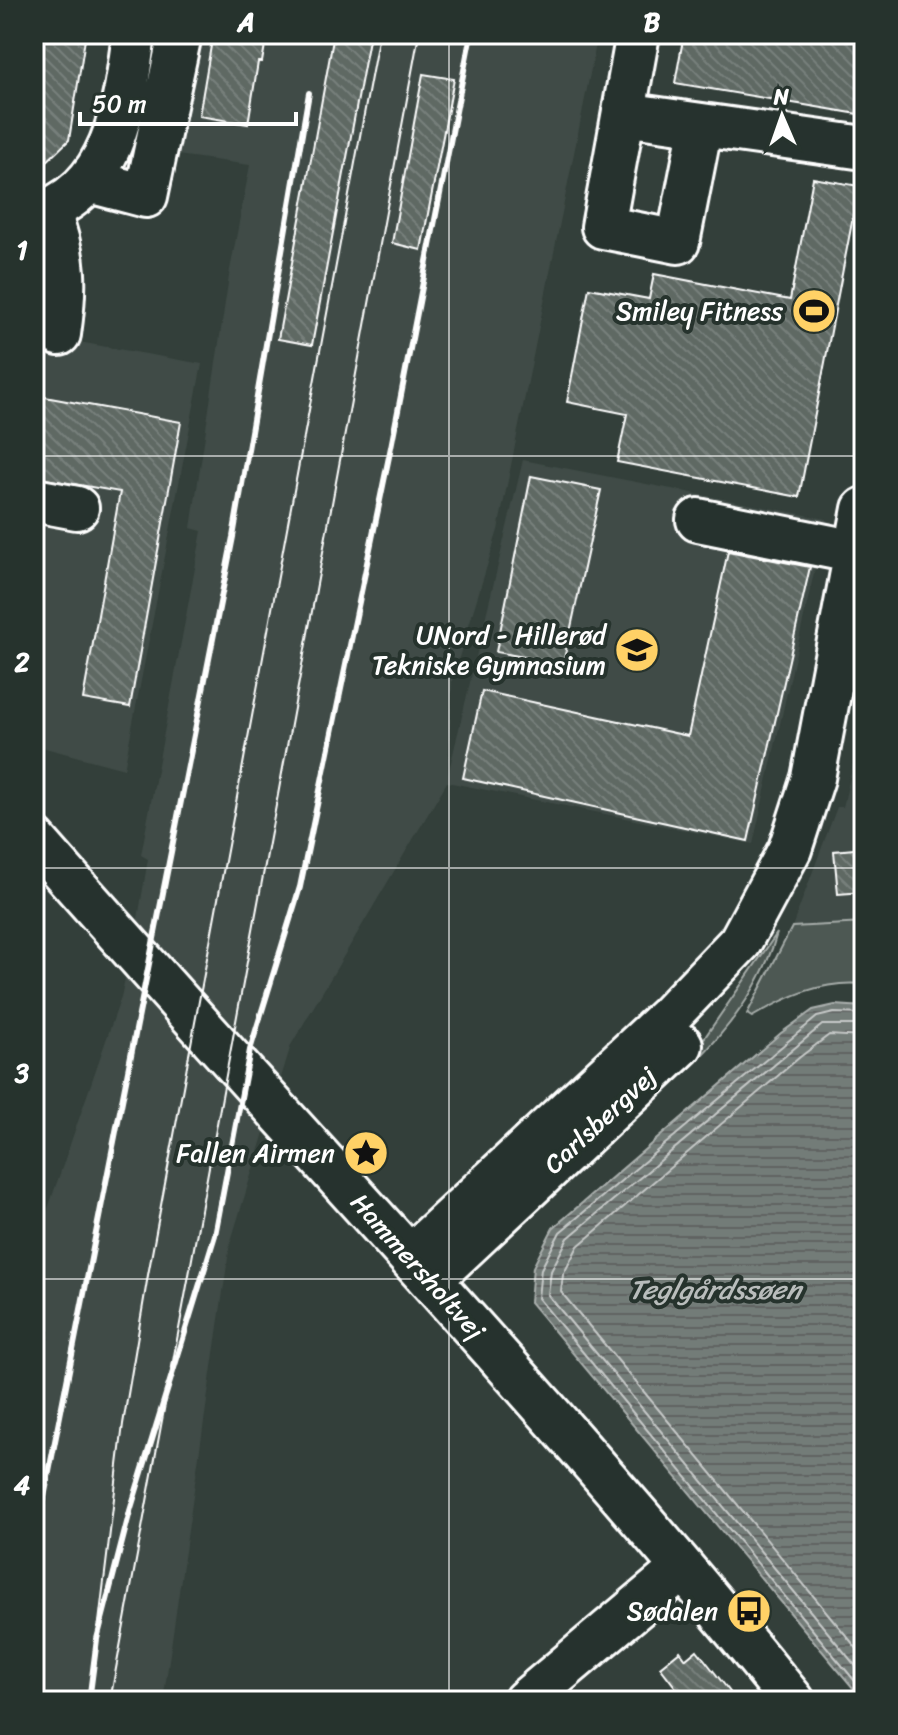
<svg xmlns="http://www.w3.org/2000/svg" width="898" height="1735" viewBox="0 0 898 1735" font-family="Sriracha,sans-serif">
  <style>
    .built { fill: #404c47 }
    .grass { fill: #4d5853; stroke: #a6aca9; stroke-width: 2 }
    .water { fill: url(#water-rules); stroke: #abb0ae; stroke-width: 2 }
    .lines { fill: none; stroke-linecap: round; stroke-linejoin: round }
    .shore { stroke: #c7cac9; stroke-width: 2 }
    .building { fill: url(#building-back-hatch); stroke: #fff; stroke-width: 2 }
    .minor-casing { stroke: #fff; stroke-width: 48 }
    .minor { stroke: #26332d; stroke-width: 42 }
    .tram { stroke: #fff; stroke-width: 2 }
    .rail { stroke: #fff; stroke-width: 6 }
    .grid { fill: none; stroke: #fff; stroke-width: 2; stroke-opacity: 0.55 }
    .labels { text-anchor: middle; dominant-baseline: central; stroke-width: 8; stroke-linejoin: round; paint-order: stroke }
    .poi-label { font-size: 26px; fill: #fff; stroke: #26332d; text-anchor: end }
    .street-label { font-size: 26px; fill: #fff; stroke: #26332d }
    .water-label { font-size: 28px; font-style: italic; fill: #b9bdbc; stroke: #26332d }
    .neatline { fill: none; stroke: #fff; stroke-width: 3 }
    .grid-label { font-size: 26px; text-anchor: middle; font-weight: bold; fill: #fff }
  </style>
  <defs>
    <pattern id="water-rules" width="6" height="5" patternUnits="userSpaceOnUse" patternTransform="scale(2)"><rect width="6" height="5" fill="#737b78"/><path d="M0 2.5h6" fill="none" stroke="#606462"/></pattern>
    <pattern id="building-back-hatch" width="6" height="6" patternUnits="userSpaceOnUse" patternTransform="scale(2)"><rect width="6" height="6" fill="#5f6964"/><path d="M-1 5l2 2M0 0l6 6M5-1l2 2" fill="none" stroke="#77807b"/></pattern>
  </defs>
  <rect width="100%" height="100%" fill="#333f3a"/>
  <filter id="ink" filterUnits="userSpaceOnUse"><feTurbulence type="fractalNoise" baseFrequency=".0125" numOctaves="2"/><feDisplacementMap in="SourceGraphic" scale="16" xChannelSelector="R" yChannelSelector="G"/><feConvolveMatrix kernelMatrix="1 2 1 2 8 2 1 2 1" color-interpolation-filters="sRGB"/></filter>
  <g filter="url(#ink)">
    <path class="built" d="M 172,34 L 598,34 L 498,530 L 452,680 L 448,775 L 523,460 L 826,519 L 753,844 L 447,782 L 291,1045 L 258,1152 L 230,1244 L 163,1701 L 34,1701 L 34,1410 L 50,1331 L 34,1323 L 34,1249 L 121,997 L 138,919 L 148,859 L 141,855 L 202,531 L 191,528 L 230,270 L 250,165 L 156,152 Z
      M 34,334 L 202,364 L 124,769 L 34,745 Z
      M 864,717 L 864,984 L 770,973 L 792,927 L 837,807 L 843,807 Z"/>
    <path class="grass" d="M 864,923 L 864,984 C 822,980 788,996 752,1017 L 747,1014 L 792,927 Z
      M 777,933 C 754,1018 679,1079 616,1134 L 614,1127 L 705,1037 Z"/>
    <path class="water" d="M 835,1005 L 864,1007 L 864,1701 L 530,1302 L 533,1267 L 553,1228 L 781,1033 L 813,1010 Z"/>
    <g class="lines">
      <path class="shore" d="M 864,1014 L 834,1013 L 817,1017 L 560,1232 L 541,1269 L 538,1298 L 864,1692
        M 864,1025 L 822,1025 L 568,1238 L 551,1271 L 548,1295 L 864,1676
        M 864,1037 L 829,1035 L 800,1057 L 578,1246 L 563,1275 L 561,1292 L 864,1657"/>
    </g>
    <path class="building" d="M 34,34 L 85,39 L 69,140 L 34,174 Z
      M 213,34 L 267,34 L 262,62 L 258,62 L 248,124 L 199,116 Z
      M 334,34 L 370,34 L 312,345 L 278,339 Z
      M 684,34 L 864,34 L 864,115 L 675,83 Z
      M 423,74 L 454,79 L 421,250 L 392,243 Z
      M 813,178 L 859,186 L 799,497 L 617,462 L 627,414 L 567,402 L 589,288 L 649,299 L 654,274 L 790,300 Z
      M 34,395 L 181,422 L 130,707 L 83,699 L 120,492 L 34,477 Z
      M 531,476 L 601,490 L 563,664 L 496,652 Z
      M 728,551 L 810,567 L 748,841 L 463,778 L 482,691 L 688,736 Z
      M 864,848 L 864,892 L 838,894 L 834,851 Z
      M 697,1650 L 730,1692 L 719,1701 L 686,1701 L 660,1667 L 680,1651 L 686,1659 Z"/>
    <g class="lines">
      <g class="minor-casing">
        <path id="minor" d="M 638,34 L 603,227 L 678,242 L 701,125
          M 624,114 L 864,148
          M 89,181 L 146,196 L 180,34
          M 48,211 C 66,258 66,285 59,334
          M 34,215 C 115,192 125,105 134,34
          M 34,500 L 77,508
          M 698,520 L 856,552
          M 34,839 C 287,1127 552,1403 793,1701
          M 410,1257 L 668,1017 L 740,942 L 790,849 L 813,778 L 864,509
          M 431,1279 L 681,1045
          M 525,1701 L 683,1568"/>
      </g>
      <use href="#minor" class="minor"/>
      <path class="tram" d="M 97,1639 L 123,1424 L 148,1275 L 379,34
        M 110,1701 L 419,34"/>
      <path class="rail" d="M 34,1548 L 233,537 L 309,93
        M 89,1701 L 97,1639 L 130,1511 L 215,1235 L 250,1050 L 300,887 L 391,447 L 471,34"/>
    </g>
  </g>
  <path class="grid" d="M 449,34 L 449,1701M 34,456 L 864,456M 34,868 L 864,868M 34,1279 L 864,1279"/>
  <defs>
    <g id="stadium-disc" transform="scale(2.3)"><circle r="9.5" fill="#ffd166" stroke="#26332d"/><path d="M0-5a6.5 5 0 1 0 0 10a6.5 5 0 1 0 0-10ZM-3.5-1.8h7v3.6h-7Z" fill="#111"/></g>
    <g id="school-disc" transform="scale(2.3)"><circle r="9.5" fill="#ffd166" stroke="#26332d"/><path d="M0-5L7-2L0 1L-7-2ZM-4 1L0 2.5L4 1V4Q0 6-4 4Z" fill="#111"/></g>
    <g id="sight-disc" transform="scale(2.3)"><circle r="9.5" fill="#ffd166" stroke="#26332d"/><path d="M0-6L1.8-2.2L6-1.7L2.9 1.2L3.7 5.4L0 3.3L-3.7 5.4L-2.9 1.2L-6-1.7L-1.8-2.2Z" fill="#111"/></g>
    <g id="bus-disc" transform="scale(2.3)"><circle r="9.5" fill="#ffd166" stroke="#26332d"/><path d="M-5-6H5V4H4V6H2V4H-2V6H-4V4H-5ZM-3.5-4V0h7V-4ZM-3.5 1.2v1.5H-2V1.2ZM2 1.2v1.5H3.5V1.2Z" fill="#111"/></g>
  </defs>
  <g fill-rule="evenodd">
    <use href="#stadium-disc" x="814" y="311"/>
    <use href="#school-disc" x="637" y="650"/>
    <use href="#sight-disc" x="366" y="1153"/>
    <use href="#bus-disc" x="749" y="1611"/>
  </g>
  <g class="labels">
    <g class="poi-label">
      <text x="783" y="311">Smiley Fitness</text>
      <text x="606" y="635">UNord - Hillerød<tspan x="606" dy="30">Tekniske Gymnasium</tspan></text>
      <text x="335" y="1153">Fallen Airmen</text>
      <text x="718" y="1611">Sødalen</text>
    </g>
    <g class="street-label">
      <text transform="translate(600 1120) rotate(-43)">Carlsbergvej</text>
      <text transform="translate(418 1266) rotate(48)">Hammersholtvej</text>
    </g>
    <g class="water-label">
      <text x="715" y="1289">Teglgårdssøen</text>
    </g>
  </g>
  <rect width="898" height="1735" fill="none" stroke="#26332d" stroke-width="88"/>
  <g transform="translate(782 116) rotate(358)" stroke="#26332d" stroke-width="6" paint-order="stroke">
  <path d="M0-6L14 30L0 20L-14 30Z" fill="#ffffff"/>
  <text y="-12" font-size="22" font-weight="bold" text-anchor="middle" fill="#ffffff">N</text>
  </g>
  <path d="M80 112v12h216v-12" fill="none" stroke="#ffffff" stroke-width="4"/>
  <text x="92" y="112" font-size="24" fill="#ffffff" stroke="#26332d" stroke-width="6" paint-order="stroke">50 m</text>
  <rect x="44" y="44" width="810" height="1647" class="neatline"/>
  <g class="grid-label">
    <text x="246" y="31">A</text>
    <text x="652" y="31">B</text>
    <text x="22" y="259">1</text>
    <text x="22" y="671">2</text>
    <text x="22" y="1082">3</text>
    <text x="22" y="1494">4</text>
  </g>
</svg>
